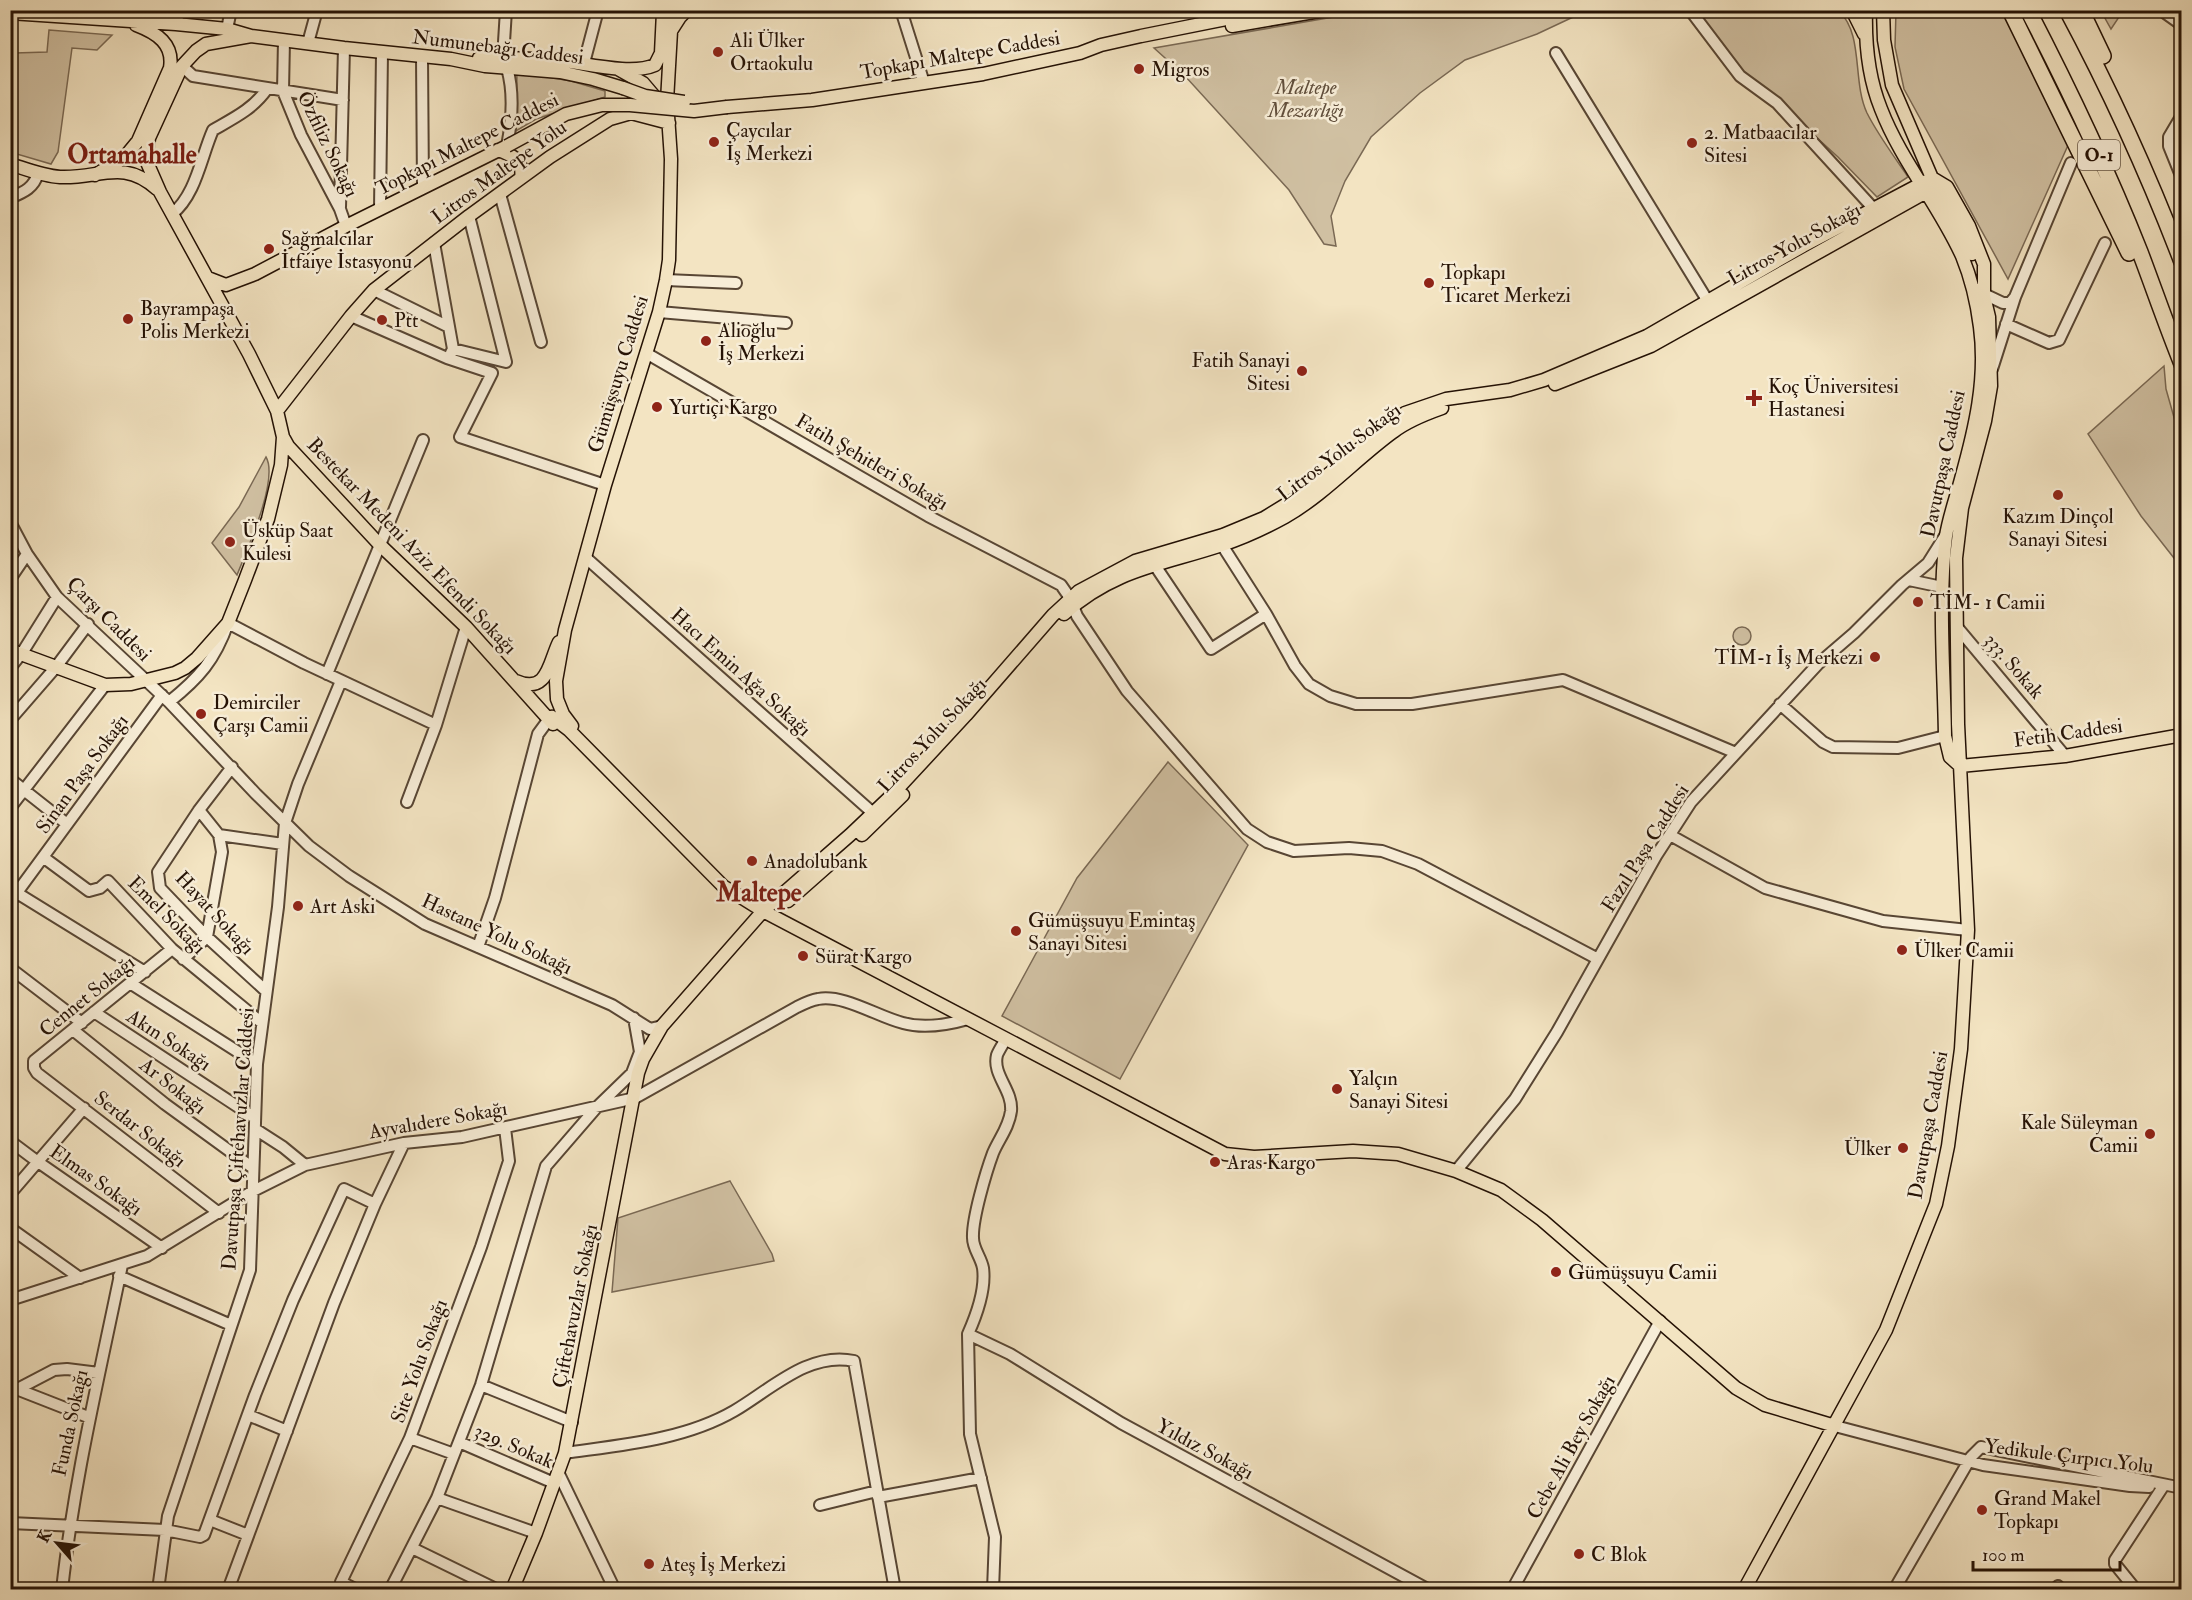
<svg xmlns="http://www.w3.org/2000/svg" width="2192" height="1600" viewBox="0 0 2192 1600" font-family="'IM FELL Double Pica',serif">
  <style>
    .green { fill: #d0c0a2; stroke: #7a6954; stroke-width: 1.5 }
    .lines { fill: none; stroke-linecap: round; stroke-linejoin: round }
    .minor-casing { stroke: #584634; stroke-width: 14 }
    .major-casing { stroke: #251205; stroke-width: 15 }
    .highway-casing { stroke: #251205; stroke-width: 18 }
    .minor { stroke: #f7edd7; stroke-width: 10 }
    .major { stroke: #f3e4c2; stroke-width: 12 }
    .highway { stroke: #f3e4c2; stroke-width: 15 }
    .major-bridge-casing { stroke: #251205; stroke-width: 15; stroke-linecap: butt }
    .major-bridge { stroke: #f3e4c2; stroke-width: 12 }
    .poi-dot { fill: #8f2418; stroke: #f7edd7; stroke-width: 2 }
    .labels { text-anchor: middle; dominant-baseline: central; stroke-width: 5; stroke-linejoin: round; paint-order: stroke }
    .shield { fill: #f7edd7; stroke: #645444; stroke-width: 1.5 }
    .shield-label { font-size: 18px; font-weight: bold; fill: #251205 }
    .poi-label { font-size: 20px; fill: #251205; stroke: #f7edd7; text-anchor: start }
    .street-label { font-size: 20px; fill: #251205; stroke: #f7edd7 }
    .park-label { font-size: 20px; font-style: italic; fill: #614f3c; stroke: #f7edd7 }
    .district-label { font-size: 26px; font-weight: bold; fill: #7a1f14; stroke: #f7edd7 }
  </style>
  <rect width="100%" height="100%" fill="#f3e4c2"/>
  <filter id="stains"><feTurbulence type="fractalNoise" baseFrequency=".00333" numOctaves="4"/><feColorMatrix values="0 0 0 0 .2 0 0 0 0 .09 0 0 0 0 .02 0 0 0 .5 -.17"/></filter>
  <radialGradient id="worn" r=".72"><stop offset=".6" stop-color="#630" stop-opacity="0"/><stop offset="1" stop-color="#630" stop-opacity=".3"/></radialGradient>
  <path class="green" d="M 1374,10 L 1586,11 L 1537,34 L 1465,60 L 1420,93 L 1371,137 L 1345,181 L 1331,216 L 1336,246 L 1324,244 L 1289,190 L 1185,76 L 1154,48 Z
    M 1688,11 L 1839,11 C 1864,35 1852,81 1867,113 C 1878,135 1894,156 1908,177 L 1877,197 L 1838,157 L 1739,67 Z
    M 1896,11 L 2002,11 L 2069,143 L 2008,279 L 1904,89 L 1895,47 Z
    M 2101,11 L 2123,11 L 2111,29 Z
    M 49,30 L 112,35 L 97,50 L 72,48 L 58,152 L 51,164 L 10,152 L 10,79 L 15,53 L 47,52 Z
    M 517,72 L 571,81 L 605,91 L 605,97 L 536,119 L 516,131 Z
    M 2164,366 L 2166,389 L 2181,442 L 2181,567 L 2141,516 L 2088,434 Z
    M 266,457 C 279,479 247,550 237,575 L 212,543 L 239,507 Z
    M1733 636a9 9 0 1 1 18 0a9 9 0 1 1-18 0Z
    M 1168,762 L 1248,845 L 1120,1079 L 1002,1016 L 1077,878 Z
    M 730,1181 L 772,1254 L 774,1261 L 612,1292 L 618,1218 Z"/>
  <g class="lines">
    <g class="minor-casing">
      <path id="minor" d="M 901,10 L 924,83
        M 1690,10 L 1740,76 L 1777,103 L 1873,208
        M 2161,10 L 2182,25
        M 176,24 L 180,10
        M 227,29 L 231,10
        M 284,40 L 283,91 L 301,135 L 340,209 L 346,226
        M 308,43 L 317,10
        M 1556,53 L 1712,308
        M 422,57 L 423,187
        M 503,58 L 506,10
        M 584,63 L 598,10
        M 182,66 L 193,76 L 343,100
        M 507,68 C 514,92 512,121 507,146
        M 2182,115 L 2169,137 L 2169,146 L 2182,178
        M 500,194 L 541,342
        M 10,198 C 24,192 34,188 38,173
        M 340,207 L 344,48
        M 380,209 L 382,53
        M 172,214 C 196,195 201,157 213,130 C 234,118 253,109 267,89
        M 434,243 L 453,349 L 451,353
        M 666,280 L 736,283
        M 374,290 L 449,327
        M 1984,294 L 2003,303 L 2010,303 L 2015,297
        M 659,312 L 786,323
        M 351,316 L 447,358 L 492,373 L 460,437 L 605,485
        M 2006,324 L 2049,343 L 2059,340 L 2105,243
        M 453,349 L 506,362 L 469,216
        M 646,353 L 928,516 L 1061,585 L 1070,598 L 1077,616 L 1127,691 L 1247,829 L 1267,842 L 1294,851 L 1349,848 L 1382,851 L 1418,864 L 1598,959
        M 1992,369 L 2015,297 L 2071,163
        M 10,522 L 27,554 L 57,597 L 169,702 L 256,794 L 309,846 L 349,876 L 425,924 L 612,1005 L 650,1029 L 662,1026
        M 1222,545 L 1266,614 L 1295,666 L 1309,684 L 1330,696 L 1356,704 L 1412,704 L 1563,680 L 1736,753
        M 585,557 L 873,813
        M 1154,564 L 1211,649 L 1266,614
        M 10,579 L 27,554
        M 1909,580 L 1942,587
        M 1957,627 L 2065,756
        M 10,668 L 22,653 L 57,597
        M 327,674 L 423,440
        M 169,702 C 199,678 215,660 228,623 L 304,663 L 436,725
        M 1780,704 L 1823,742 L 1833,747 L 1898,748 L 1945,736
        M 10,720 L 56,667 L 88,624
        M 232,767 L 199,810 L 158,872 L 160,888 L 207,937 L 266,991
        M 10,779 L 67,824
        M 407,802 L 436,725 L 466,627
        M 10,808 L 105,685
        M 219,835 L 283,844
        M 1670,835 L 1765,888 L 1883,921 L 1968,930
        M 43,857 L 89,891 L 100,888 L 108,881 L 172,949 L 262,1023
        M 17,893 L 145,972
        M 10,902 L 162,695
        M 478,947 L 495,898 L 538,734 L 549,719
        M 172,949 L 34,1061 L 34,1068 L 37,1073 L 219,1213
        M 183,959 L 207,937 L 222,852 L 219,835 L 199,810
        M 10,968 L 82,1023
        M 130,983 L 257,1064
        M 94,1012 L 255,1118
        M 73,1030 L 165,1104 L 253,1168
        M 255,1129 L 283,1147 L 305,1165
        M 10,1141 L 38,1162 L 162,1248
        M 1456,1171 L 1515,1099 L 1557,1032 L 1656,856 L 1691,802 L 1818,664 L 1854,633 L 1902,585 L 1928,563 L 1945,536
        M 10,1194 L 84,1108
        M 375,1204 L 404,1143
        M 10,1228 L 80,1278
        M 119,1276 L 231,1325
        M 10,1300 L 147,1256 L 253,1191 L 305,1165 L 404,1143 L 462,1137 L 635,1098 L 797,1007 C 803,1004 811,1000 818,999 C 844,994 878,1017 903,1023 C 924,1029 947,1025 968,1019
        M 968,1334 L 1010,1354 L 1121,1423 L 1429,1590
        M 481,1385 L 572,1422
        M 19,1390 L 88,1417
        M 10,1393 L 54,1370 L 67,1369 L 99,1373
        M 248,1415 L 287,1431
        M 1835,1426 L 1983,1465 L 2130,1486 L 2149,1487
        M 410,1438 L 454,1454
        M 459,1442 L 554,1483
        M 565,1453 C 621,1445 684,1440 734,1411 C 770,1390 809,1351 854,1361 L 895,1590
        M 558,1472 L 615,1590
        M 878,1497 L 981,1478
        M 437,1498 L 536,1533
        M 820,1505 L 877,1491
        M 210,1520 L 248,1535
        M 10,1523 L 165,1530 L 200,1537 L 204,1535 L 255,1395 L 293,1300 L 344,1189 L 375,1204 L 334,1303 L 228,1590
        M 412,1548 L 498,1590
        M 62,1590 C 74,1479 100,1373 122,1265
        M 158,1590 L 168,1516 L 250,1270 L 257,1064 L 278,907 L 285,823 L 298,784 L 341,681
        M 357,1590 L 341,1582 L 410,1438 L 481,1247 L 509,1161 L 505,1128
        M 390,1590 L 437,1498 L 481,1385 L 546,1166 L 597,1107 L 632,1073 L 640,1052 L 634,1018
        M 993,1590 L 995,1537 L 970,1434 L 968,1334 C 977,1314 986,1290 983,1268 C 981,1257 973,1249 973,1238 C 972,1219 986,1172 993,1153 C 999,1139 1009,1127 1011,1111 C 1013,1090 992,1075 997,1055 C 999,1050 1003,1044 1006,1039
        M 1512,1590 L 1660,1321
        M 1894,1590 L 1971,1457 L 1981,1447 L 2182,1488
        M 2055,1590 L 2058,1586 L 2061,1590
        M 2136,1590 L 2115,1564 L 2115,1560 L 2164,1485"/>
    </g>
    <g class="major-casing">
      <path id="major" d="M 1852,10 L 1864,34
        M 1866,10 C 1865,44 1868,77 1881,109 C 1901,161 1939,205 1962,256 C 1971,278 1977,303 1980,327 C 1987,379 1975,429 1961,479 C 1956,498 1949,517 1946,536 C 1938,602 1944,670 1945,736 L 1950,757 L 1960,766
        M 1883,10 L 1884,40 L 1892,85 L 1932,178 L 1955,218 L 1972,254
        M 10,13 L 176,24 L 227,29 L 251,36 L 344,48 L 451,59 L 485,66 L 560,72 L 593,79 L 623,88
        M 1232,26 L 1326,10
        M 671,31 L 680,17 L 687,10
        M 479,58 C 504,58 529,58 554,60 C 582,62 630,76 655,65 L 661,53 L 663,12
        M 618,69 L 643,83 L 660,103
        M 727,107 L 812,100 L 983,74 L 1080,53 L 1101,45 L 1141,36 L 1271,10
        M 498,150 C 513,155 524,161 521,178
        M 10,164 C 26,169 43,176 60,177 C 99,179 123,158 157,189
        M 95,175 L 124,158 L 138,141 L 170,68 C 174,44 157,33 136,25
        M 208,278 L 226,285 L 255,274 L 346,226 L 507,146
        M 1555,384 L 1651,346 L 1937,186
        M 277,411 L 351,316 L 374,290 L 469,216 L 550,157 L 610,119 L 631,113 L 669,123
        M 283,437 L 288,446 L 379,544 L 466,627 L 553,724
        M 1064,614 C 1114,569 1162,565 1222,545 C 1243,538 1265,528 1285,517 C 1325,494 1356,459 1393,432 C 1407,421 1425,414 1442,408
        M 10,650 L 105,685 L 131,684 L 175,673 L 185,668 L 197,658 L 228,623 L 245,580 L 268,519 L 281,465 L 283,437 L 277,411 L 249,354 L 160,192 L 146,160 L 149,138 L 182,66 L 196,51 L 206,44 L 251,36
        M 516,681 C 548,695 549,662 559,642
        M 549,719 L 552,717 L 569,730 L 723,886 L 763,911 L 1225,1154 L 1254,1157 L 1353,1151 L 1398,1154 L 1456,1171 L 1501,1190 L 1542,1220 L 1736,1388 L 1765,1405 L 1835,1426
        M 572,726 L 563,714 L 557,699 L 556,681 L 565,630 L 605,485 L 659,312 L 666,280 L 669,260 L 671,159 L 667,101 L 671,31 L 667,10
        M 1960,766 L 2065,756 L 2182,735
        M 862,835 L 903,795
        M 788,901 L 831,863
        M 512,1590 L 536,1533 L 565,1453 L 638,1073 L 643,1059 L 662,1026 L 763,911 L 850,835 L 891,796 L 966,715 L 1053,615 L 1079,591 L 1135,561 L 1223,535 L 1264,518 L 1308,491 L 1390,424 L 1405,413 L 1446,399 L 1510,390 L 1544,380 L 1647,336 L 1803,246 L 1932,178 L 1947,187 L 1969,226 L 1984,264 L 1984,294
        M 1744,1590 L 1886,1330 L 1936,1204 L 1948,1146 L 1961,1049 L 1968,930 L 1958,724 L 1956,558 L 1962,508 L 1985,421 L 1991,386 L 1989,317 L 1982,288"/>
    </g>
    <g class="highway-casing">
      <path id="highway" d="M 2010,10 L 2129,253
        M 2028,10 C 2069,89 2107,169 2140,252 C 2154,289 2167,327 2182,364
        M 2067,10 C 2111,92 2149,176 2182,262
        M 2081,10 L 2103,56"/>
    </g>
    <use href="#minor" class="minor"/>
    <use href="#major" class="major"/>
    <use href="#highway" class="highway"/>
    <g class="major-bridge-casing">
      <path id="major-bridge" d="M 623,88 L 645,96 L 684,102
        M 507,146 L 566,114 L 602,105 L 630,105 L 694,111 L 727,107"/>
    </g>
    <use href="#major-bridge" class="major-bridge"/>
  </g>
  <g class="poi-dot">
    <circle cx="718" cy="52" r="6"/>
    <circle cx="1139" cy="69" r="6"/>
    <circle cx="714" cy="142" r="6"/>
    <circle cx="1692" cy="143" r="6"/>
    <circle cx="269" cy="249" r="6"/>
    <circle cx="1429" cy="283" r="6"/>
    <circle cx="128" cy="319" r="6"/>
    <circle cx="382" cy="320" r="6"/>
    <circle cx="706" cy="341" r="6"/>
    <circle cx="1302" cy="371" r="6"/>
    <path d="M1751 389h6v6h6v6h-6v6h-6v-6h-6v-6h6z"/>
    <circle cx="657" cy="407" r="6"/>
    <circle cx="2058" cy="495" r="6"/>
    <circle cx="230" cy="542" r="6"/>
    <circle cx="1918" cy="602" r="6"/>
    <circle cx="1875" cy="657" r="6"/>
    <circle cx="201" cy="714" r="6"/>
    <circle cx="752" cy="861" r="6"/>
    <circle cx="298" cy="906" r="6"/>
    <circle cx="1016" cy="931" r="6"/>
    <circle cx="1902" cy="950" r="6"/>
    <circle cx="803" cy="956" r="6"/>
    <circle cx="1337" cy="1089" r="6"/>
    <circle cx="2150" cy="1134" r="6"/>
    <circle cx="1903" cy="1148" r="6"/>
    <circle cx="1215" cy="1162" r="6"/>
    <circle cx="1556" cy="1272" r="6"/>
    <circle cx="1982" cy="1510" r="6"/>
    <circle cx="1579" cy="1554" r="6"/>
    <circle cx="649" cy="1564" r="6"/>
  </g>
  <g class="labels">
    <rect class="shield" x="2078" y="140" width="42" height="30" rx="4.5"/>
    <g class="shield-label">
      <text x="2099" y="155">O-1</text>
    </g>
    <g class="poi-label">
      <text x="730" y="40">Ali Ülker<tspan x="730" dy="23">Ortaokulu</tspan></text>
      <text x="1151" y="69">Migros</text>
      <text x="726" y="130">Çaycılar<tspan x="726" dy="23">İş Merkezi</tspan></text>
      <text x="1704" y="132">2. Matbaacılar<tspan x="1704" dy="23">Sitesi</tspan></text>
      <text x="281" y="238">Sağmalcılar<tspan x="281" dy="23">İtfaiye İstasyonu</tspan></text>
      <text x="1441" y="272">Topkapı<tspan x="1441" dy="23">Ticaret Merkezi</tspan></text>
      <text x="140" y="308">Bayrampaşa<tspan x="140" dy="23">Polis Merkezi</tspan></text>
      <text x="394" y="320">Ptt</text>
      <text x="718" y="330">Alioğlu<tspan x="718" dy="23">İş Merkezi</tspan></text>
      <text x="1290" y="360" text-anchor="end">Fatih Sanayi<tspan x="1290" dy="23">Sitesi</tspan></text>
      <text x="1768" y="386">Koç Üniversitesi<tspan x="1768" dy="23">Hastanesi</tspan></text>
      <text x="669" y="407">Yurtiçi Kargo</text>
      <text x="2058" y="516" text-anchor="middle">Kazım Dinçol<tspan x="2058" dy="23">Sanayi Sitesi</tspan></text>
      <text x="242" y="530">Üsküp Saat<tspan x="242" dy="23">Kulesi</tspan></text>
      <text x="1930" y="602">TİM- 1 Camii</text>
      <text x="1863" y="657" text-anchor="end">TİM-1 İş Merkezi</text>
      <text x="213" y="702">Demirciler<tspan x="213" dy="23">Çarşı Camii</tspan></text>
      <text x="764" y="861">Anadolubank</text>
      <text x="310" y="906">Art Aski</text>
      <text x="1028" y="920">Gümüşsuyu Emintaş<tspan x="1028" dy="23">Sanayi Sitesi</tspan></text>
      <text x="1914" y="950">Ülker Camii</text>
      <text x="815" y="956">Sürat Kargo</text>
      <text x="1349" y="1078">Yalçın<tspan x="1349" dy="23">Sanayi Sitesi</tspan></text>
      <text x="2138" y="1122" text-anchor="end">Kale Süleyman<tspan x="2138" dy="23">Camii</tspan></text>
      <text x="1891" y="1148" text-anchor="end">Ülker</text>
      <text x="1227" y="1162">Aras Kargo</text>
      <text x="1568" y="1272">Gümüşsuyu Camii</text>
      <text x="1994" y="1498">Grand Makel<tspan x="1994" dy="23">Topkapı</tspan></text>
      <text x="1591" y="1554">C Blok</text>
      <text x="661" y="1564">Ateş İş Merkezi</text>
    </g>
    <g class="street-label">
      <text transform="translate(498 47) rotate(7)">Numunebağı Caddesi</text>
      <text transform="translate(960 55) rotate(-10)">Topkapı Maltepe Caddesi</text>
      <text transform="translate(328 144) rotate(64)">Özfiliz Sokağı</text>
      <text transform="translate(467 144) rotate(-27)">Topkapı Maltepe Caddesi</text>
      <text transform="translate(499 172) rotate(-36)">Litros Maltepe Yolu</text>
      <text transform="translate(1794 244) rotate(-29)">Litros Yolu Sokağı</text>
      <text transform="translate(618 374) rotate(-73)">Gümüşsuyu Caddesi</text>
      <text transform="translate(1339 452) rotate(-37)">Litros Yolu Sokağı</text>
      <text transform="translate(872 462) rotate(30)">Fatih Şehitleri Sokağı</text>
      <text transform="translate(1943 464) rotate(-78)">Davutpaşa Caddesi</text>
      <text transform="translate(412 546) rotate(46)">Bestekar Medeni Aziz Efendi Sokağı</text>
      <text transform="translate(109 619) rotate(45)">Çarşı Caddesi</text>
      <text transform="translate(2014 666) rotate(49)">333. Sokak</text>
      <text transform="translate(741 672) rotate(42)">Hacı Emin Ağa Sokağı</text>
      <text transform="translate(2068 733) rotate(-8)">Fetih Caddesi</text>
      <text transform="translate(932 735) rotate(-47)">Litros Yolu Sokağı</text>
      <text transform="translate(82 774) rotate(-54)">Sinan Paşa Sokağı</text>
      <text transform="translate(1645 848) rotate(-58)">Fazıl Paşa Caddesi</text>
      <text transform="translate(215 913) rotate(47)">Hayat Sokağı</text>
      <text transform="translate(167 915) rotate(45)">Emel Sokağı</text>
      <text transform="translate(497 934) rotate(25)">Hastane Yolu Sokağı</text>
      <text transform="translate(87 996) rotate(-39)">Cennet Sokağı</text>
      <text transform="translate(169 1040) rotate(33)">Akın Sokağı</text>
      <text transform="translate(173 1086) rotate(38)">Ar Sokağı</text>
      <text transform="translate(438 1120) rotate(-10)">Ayvalıdere Sokağı</text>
      <text transform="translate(1928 1125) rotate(-80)">Davutpaşa Caddesi</text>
      <text transform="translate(140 1129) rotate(38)">Serdar Sokağı</text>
      <text transform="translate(238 1139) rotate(-86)">Davutpaşa Çiftehavuzlar Caddesi</text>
      <text transform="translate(96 1180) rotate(35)">Elmas Sokağı</text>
      <text transform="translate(575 1306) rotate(-79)">Çiftehavuzlar Sokağı</text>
      <text transform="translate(419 1361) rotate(-70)">Site Yolu Sokağı</text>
      <text transform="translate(70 1423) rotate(-78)">Funda Sokağı</text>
      <text transform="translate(514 1446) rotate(23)">329. Sokak</text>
      <text transform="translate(1571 1447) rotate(-61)">Cebe Ali Bey Sokağı</text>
      <text transform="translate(1205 1449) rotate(28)">Yıldız Sokağı</text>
      <text transform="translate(2069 1456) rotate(7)">Yedikule Çırpıcı Yolu</text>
    </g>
    <g class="park-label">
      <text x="1306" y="87">Maltepe<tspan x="1306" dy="23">Mezarlığı</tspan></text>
    </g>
    <g class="district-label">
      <text x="132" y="155">Ortamahalle</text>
      <text x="759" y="893">Maltepe</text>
    </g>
  </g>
  <rect width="2192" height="1600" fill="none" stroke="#f3e4c2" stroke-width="36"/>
  <rect x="12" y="12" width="2168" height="1576" fill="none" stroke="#251205" stroke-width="3"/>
  <rect x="18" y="18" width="2156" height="1564" fill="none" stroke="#251205" stroke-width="1.5"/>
  <g transform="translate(57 1543) rotate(298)" stroke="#f7edd7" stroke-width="4.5" paint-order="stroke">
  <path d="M0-4.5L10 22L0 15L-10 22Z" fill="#251205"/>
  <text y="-9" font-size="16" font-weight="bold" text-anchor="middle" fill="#251205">K</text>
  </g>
  <path d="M1973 1561v9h147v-9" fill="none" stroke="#251205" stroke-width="3"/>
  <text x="1982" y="1561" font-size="18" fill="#251205" stroke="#f7edd7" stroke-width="4.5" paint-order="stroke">100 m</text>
  <rect width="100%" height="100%" filter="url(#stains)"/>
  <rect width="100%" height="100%" fill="url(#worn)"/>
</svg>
